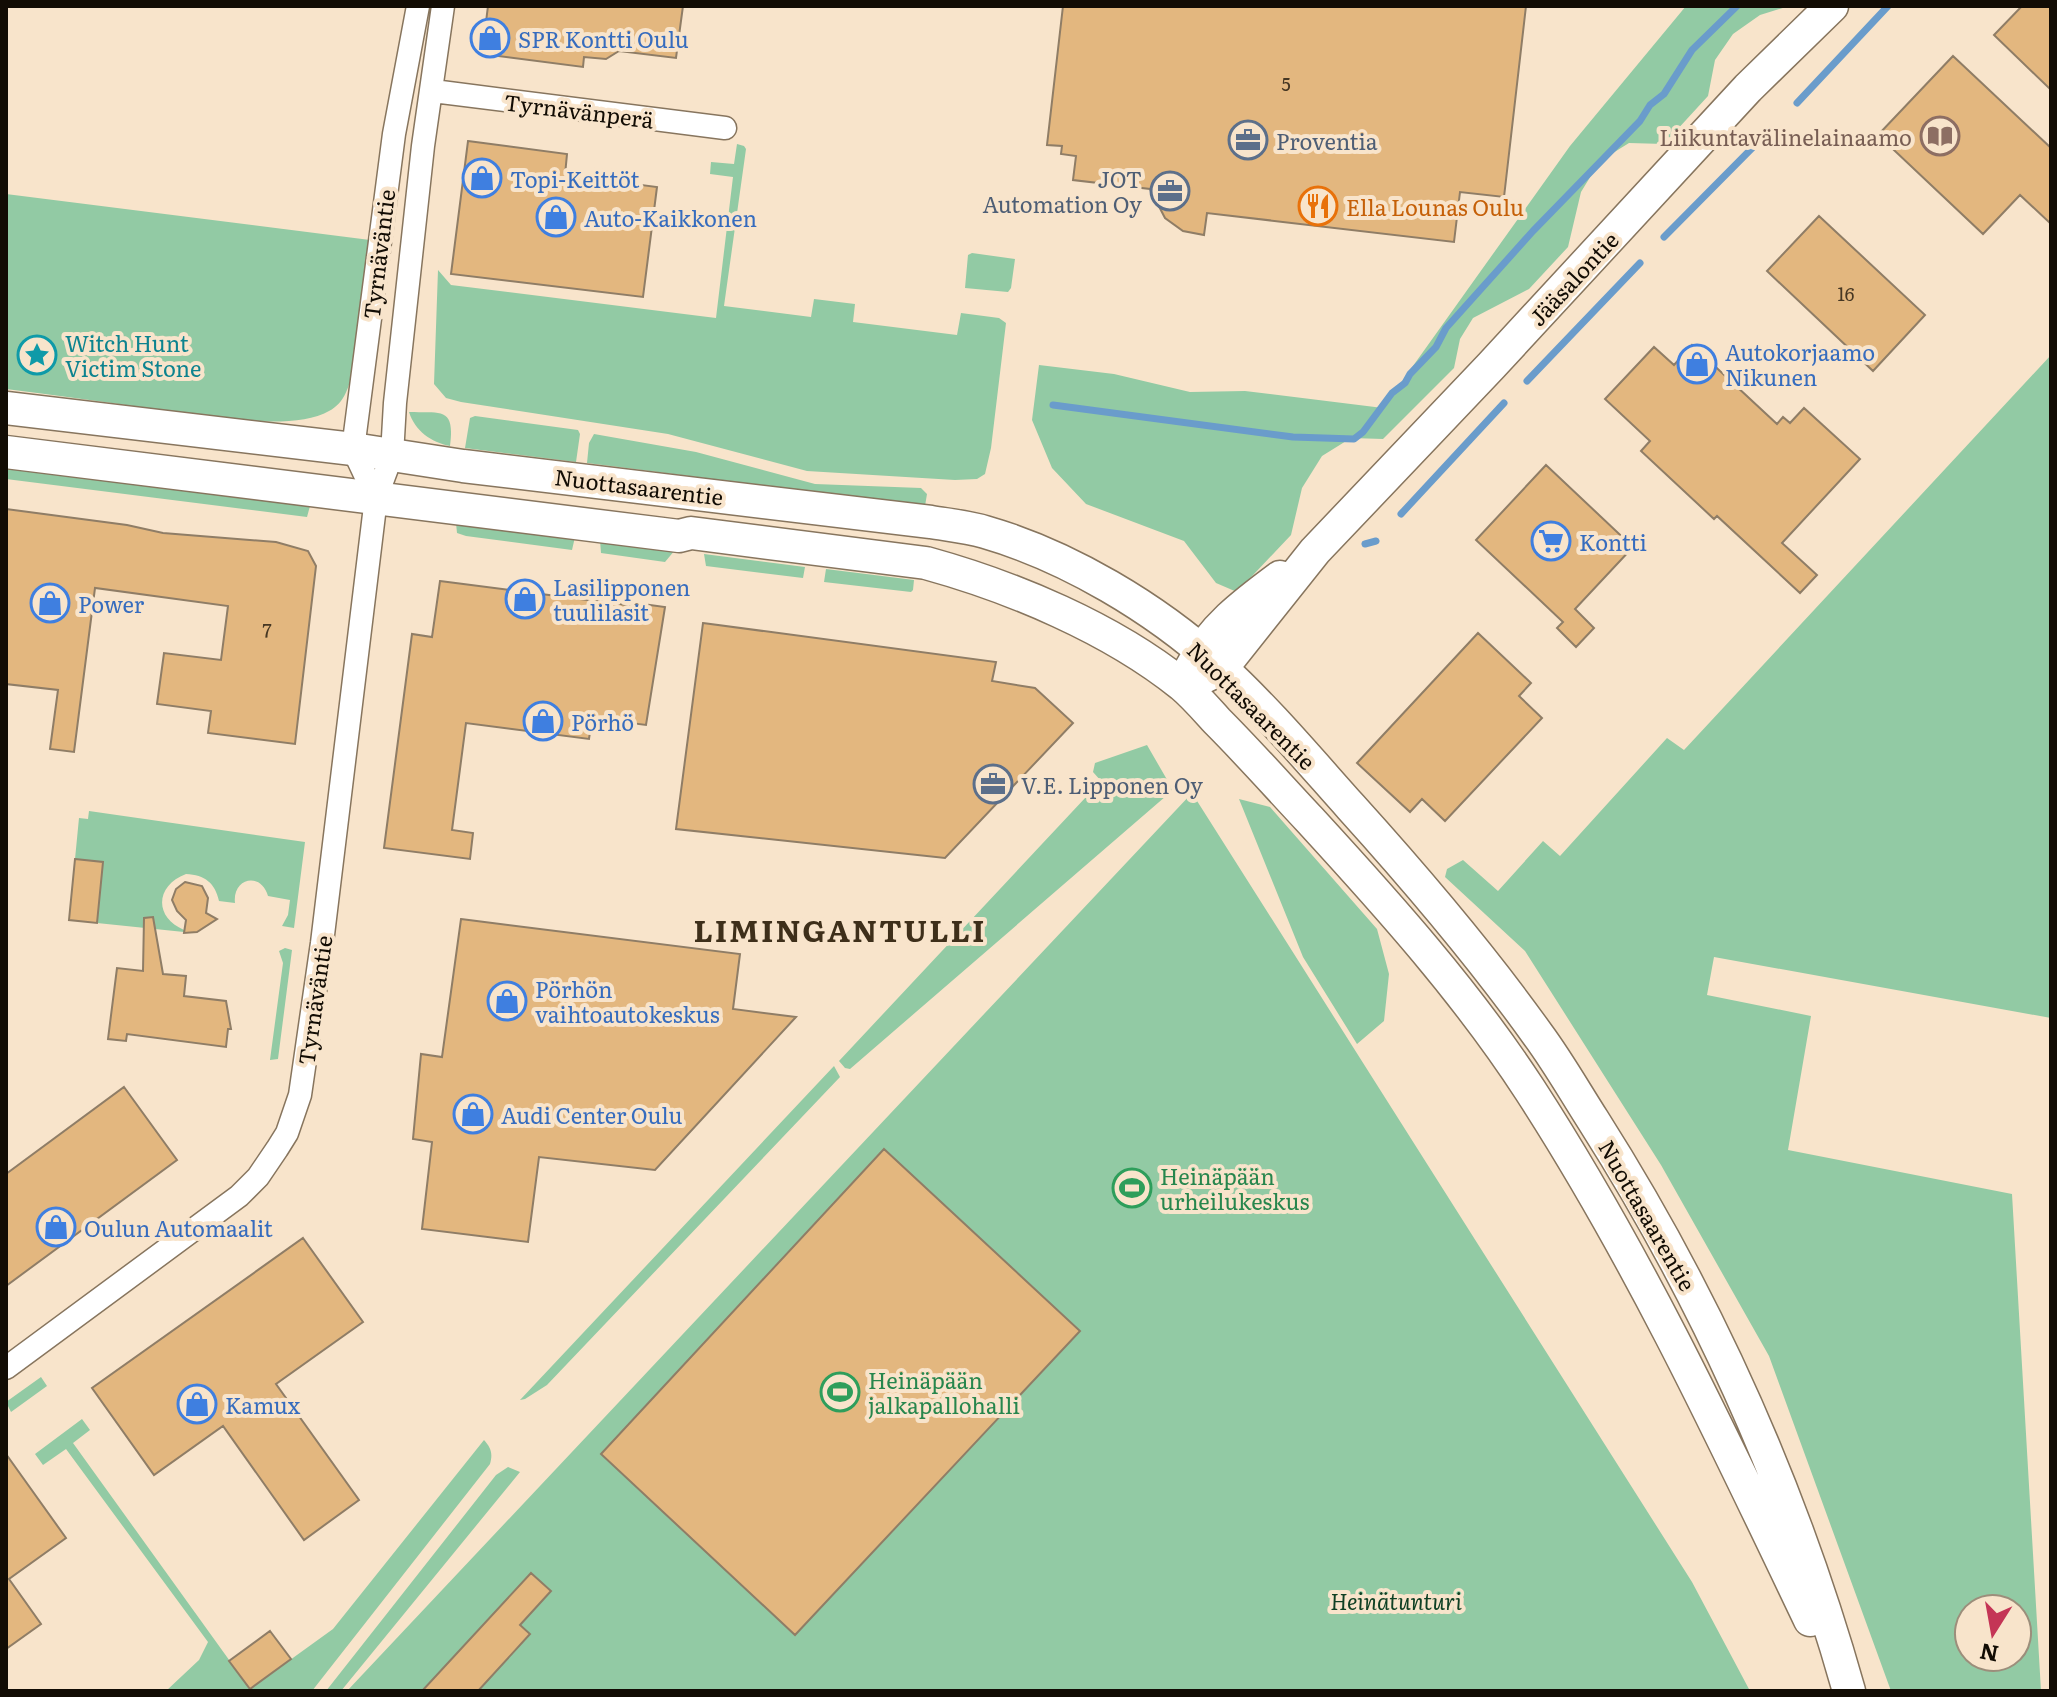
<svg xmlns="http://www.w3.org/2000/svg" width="2057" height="1697" viewBox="0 0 2057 1697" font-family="Literata,serif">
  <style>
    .green { fill: #92caa4; fill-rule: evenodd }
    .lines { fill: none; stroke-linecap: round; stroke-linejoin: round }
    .stream { stroke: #6a9ccb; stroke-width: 7 }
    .building { fill: #e3b77f; stroke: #8f7d66; stroke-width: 2 }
    .street-casing { stroke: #87755e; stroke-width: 25 }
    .secondary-casing { stroke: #87755e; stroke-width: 35 }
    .street { stroke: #fff; stroke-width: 22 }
    .secondary { stroke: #fff; stroke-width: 32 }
    .labels { text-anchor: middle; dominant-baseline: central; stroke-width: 8; stroke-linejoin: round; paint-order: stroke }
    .number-label { font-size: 18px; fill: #463723 }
    .shop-label { font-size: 22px; fill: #366cbe; stroke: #f8e4cb; text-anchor: start }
    .street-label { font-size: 22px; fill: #120c04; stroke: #f8e4cb }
    .education-label { font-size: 22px; fill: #785e54; stroke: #f8e4cb; text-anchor: end }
    .service-label { font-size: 22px; fill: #4e5e75; stroke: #f8e4cb; text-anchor: start }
    .food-label { font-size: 22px; fill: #c56008; stroke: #f8e4cb; text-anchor: start }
    .culture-label { font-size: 22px; fill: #0d838f; stroke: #f8e4cb; text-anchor: start }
    .leisure-label { font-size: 22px; fill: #27864d; stroke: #f8e4cb; text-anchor: start }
    .park-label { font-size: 22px; font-style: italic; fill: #0f4024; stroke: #f8e4cb }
    .district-label { font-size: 30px; font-weight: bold; letter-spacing: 2px; fill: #3e2f1a; stroke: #f8e4cb }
  </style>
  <rect width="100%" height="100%" fill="#f8e4cb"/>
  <path class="green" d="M 1686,6 L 1789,6 L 1760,15 L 1733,34 L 1715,60 L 1708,96 L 1664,144 L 1629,143 L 1600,161 L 1581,192 L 1568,247 L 1529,289 L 1473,318 L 1460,339 L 1454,368 L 1383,439 L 1351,438 L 1322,456 L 1302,488 L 1291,535 L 1237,592 L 1216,583 L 1184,541 L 1086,504 L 1052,468 L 1032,420 L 1039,365 L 1114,374 L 1190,392 L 1245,391 L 1383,408 L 1570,146 Z
    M 737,144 L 744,146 L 746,149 L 724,306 L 811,317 L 814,299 L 855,304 L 853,322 L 957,335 L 961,313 L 999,318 L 1006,323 L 991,448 L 985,474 L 977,479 L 955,480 L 807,471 L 668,434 L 461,402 L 446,398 L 434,384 L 438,270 L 451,285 L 716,318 L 733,177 L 710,174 L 711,162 L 734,164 Z
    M 6,194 L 370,240 L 353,370 C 349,386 345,403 329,411 C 289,434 192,413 147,408 C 100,401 53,395 6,389 Z
    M 972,253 L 1015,259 L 1011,288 L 1008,292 L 965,288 L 968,255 Z
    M 2051,355 L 2051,1018 L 1714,957 L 1707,995 L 1811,1016 L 1788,1150 L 2012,1194 L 2041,1691 L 1891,1691 L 1769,1356 L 1661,1165 L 1525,951 L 1445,877 L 1447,869 L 1463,860 L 1498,891 L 1543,841 L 1560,856 L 1667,738 L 1684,750 ZM 2017,1609 L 2017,1657 L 1969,1657 L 1969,1609 Z
    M 409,412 C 442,413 455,407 450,446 C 431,442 415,431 409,412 Z
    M 475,416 L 578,430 L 580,434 L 576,462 L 465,448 L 470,418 Z
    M 594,434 L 696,452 L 815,484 L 921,488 L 927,494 L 925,506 L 587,463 L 589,443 Z
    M 6,466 L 297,503 L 310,506 L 307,517 L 6,479 Z
    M 456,523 L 575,537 L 572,550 L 466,536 L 457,533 Z
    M 600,540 L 675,550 L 665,562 L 601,553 Z
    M 704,554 L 805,567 L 803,578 L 706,566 Z
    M 826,569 L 914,580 L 913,590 L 911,592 L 824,582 Z
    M 1147,745 L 1173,790 L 850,1069 L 845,1068 L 839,1061 L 1101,781 L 1093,772 L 1095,763 Z
    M 1192,793 L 1692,1582 L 1750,1691 L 347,1691 Z
    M 1239,799 L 1270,807 L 1377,929 L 1389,974 L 1384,1021 L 1357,1044 L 1303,957 Z
    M 89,811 L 305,842 L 294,928 L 282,926 L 288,915 L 290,900 L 268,896 C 261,871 232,878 235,903 L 219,901 C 215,883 205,875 186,874 C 156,885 153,917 184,930 L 184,932 L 97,923 L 103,862 L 75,859 L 79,818 L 88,819 Z
    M 285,948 L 292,950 L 278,1059 L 270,1060 L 283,963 L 279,951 Z
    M 834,1066 L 840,1077 L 547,1385 L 525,1399 L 520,1400 Z
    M 41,1377 L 47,1386 L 11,1412 L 6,1402 Z
    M 82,1419 L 90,1430 L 73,1443 L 250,1689 L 333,1629 L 484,1440 C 491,1448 493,1453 490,1464 L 312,1691 L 166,1691 L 199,1660 L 208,1642 L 66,1449 L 43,1465 L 35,1454 Z
    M 508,1467 L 520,1472 L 341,1691 L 326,1691 L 496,1475 Z"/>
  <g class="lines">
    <path class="stream" d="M 1797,103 L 1888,6
      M 1664,237 L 1770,130
      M 1527,381 L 1640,263
      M 1053,405 L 1293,437 L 1354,439 L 1363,432 L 1392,393 L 1405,383 L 1410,374 L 1436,347 L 1446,328 L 1533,231 L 1640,121 L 1650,105 L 1664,94 L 1692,50 L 1737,6
      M 1401,514 L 1504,403
      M 1365,544 L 1376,541"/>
  </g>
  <path class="building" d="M 488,6 L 683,6 L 676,58 L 619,51 L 606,59 L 584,57 L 583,67 L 482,54 Z
    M 1063,6 L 1526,6 L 1504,197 L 1460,192 L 1454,242 L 1207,213 L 1204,235 L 1183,231 L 1165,218 L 1150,189 L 1073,180 L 1076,156 L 1061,154 L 1062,146 L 1047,145 Z
    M 2022,6 L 2051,6 L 2051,90 L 1994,35 Z
    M 1953,56 L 2051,148 L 2051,224 L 2020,195 L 1983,234 L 1878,135 Z
    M 468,141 L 567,154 L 565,175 L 657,187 L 643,297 L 451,274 Z
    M 1819,216 L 1925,315 L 1873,371 L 1767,271 Z
    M 1692,345 L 1777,424 L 1783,417 L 1790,423 L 1804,408 L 1860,459 L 1782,543 L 1817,575 L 1800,593 L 1717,516 L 1714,519 L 1641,451 L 1650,441 L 1605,399 L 1654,347 L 1674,365 Z
    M 1546,465 L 1633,547 L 1575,609 L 1594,628 L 1576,647 L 1557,628 L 1563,622 L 1476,540 Z
    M 6,509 L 127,525 L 163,533 L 276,542 L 308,551 L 316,566 L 295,744 L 208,733 L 211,711 L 157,704 L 164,653 L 221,660 L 228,606 L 95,588 L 74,752 L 50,749 L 58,690 L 6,684 Z
    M 440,581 L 635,606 L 635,603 L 665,607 L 646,725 L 592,718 L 589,739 L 466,723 L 452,830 L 473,833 L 470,859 L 384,848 L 412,634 L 432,637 Z
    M 703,623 L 996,662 L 992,681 L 1035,688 L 1073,723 L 945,858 L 676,829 Z
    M 1478,633 L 1531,683 L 1519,696 L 1542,718 L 1445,821 L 1422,799 L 1410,812 L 1357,763 Z
    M 75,859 L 103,862 L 97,923 L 69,920 Z
    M 185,882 L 202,886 L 208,898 L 206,913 L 217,919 L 197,932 L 184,933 L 186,920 L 177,911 L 172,900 L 176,889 Z
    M 153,917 L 163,974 L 186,976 L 184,996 L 226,1001 L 231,1029 L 228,1029 L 226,1047 L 127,1034 L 126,1041 L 108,1039 L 117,968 L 143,971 L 144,918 Z
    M 461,919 L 740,954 L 733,1009 L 796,1017 L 655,1170 L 539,1157 L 528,1242 L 422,1229 L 432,1142 L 413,1139 L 421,1054 L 442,1057 Z
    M 124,1087 L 177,1160 L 6,1286 L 6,1174 Z
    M 884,1149 L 1080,1331 L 795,1635 L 601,1454 Z
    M 303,1238 L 363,1322 L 276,1384 L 359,1500 L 304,1540 L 223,1426 L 154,1475 L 92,1388 Z
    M 6,1454 L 66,1538 L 9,1579 L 41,1624 L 6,1649 Z
    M 531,1573 L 551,1591 L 520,1625 L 530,1634 L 478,1691 L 422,1691 Z
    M 270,1631 L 291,1659 L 250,1689 L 229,1661 Z"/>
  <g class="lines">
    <g class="street-casing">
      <path id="street" d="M 433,91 L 725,128
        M 376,498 L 353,449 L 394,134 L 418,6
        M 6,1368 L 239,1196 L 258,1177 L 277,1149 L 287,1133 L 300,1095 L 322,943 L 376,498 L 392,455 L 395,403 L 423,146 L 443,6"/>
    </g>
    <g class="secondary-casing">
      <path id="secondary" d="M 6,408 L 353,449 L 463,466 L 931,522 C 949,525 968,527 985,532 C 1068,556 1155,608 1219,666 C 1266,709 1308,759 1351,807 C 1417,880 1481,955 1538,1035 C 1558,1062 1575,1092 1593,1120 C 1705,1296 1792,1489 1849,1691
        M 6,452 L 679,536 L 691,533 L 926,563 C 1013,587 1111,628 1182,685 C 1195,696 1206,709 1217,721 C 1249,753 1279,787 1310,820 C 1388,905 1467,993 1530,1090 C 1639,1258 1724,1440 1810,1620
        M 1191,668 C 1211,628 1245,603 1280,577
        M 1204,677 L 1222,668 L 1315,551 L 1491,366 L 1748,88 L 1832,6"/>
    </g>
    <use href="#street" class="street"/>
    <use href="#secondary" class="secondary"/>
  </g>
  <defs>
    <g id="shop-ring" transform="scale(2)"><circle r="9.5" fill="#f8e4cb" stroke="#3f7fe0" stroke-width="1.5"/><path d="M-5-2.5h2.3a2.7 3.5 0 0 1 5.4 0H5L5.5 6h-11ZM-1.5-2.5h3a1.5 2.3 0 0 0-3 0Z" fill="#3f7fe0"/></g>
    <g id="library-ring" transform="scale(2)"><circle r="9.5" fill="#f8e4cb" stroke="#8d6e63" stroke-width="1.5"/><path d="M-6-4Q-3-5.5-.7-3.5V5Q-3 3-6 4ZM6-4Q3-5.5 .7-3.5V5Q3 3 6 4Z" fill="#8d6e63"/></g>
    <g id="office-ring" transform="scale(2)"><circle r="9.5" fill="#f8e4cb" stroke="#5c6f8a" stroke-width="1.5"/><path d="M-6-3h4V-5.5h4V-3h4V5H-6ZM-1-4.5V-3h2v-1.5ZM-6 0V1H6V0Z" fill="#5c6f8a"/></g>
    <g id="restaurant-ring" transform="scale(2)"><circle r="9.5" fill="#f8e4cb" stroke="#e8710a" stroke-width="1.5"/><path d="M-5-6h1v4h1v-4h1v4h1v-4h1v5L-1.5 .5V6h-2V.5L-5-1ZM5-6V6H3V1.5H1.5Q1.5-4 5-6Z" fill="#e8710a"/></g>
    <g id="sight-ring" transform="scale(2)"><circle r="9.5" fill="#f8e4cb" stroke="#0f9aa8" stroke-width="1.5"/><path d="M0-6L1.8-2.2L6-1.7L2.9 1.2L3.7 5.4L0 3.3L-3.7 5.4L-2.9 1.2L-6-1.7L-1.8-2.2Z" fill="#0f9aa8"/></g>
    <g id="supermarket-ring" transform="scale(2)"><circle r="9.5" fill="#f8e4cb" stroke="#3f7fe0" stroke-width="1.5"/><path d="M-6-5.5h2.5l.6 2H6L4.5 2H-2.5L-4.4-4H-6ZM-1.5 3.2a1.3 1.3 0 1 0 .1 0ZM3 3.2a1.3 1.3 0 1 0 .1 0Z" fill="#3f7fe0"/></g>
    <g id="stadium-ring" transform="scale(2)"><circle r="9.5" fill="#f8e4cb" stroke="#2e9e5b" stroke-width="1.5"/><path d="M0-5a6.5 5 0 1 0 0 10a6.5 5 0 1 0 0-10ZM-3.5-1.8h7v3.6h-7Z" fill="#2e9e5b"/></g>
  </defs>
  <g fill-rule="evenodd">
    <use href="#shop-ring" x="490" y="38"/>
    <use href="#library-ring" x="1940" y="136"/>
    <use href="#office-ring" x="1248" y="140"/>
    <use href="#shop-ring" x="482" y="178"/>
    <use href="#office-ring" x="1170" y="191"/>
    <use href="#restaurant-ring" x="1318" y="206"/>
    <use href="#shop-ring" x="556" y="217"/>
    <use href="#sight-ring" x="37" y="355"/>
    <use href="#shop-ring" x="1697" y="364"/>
    <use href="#supermarket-ring" x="1551" y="541"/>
    <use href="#shop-ring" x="525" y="599"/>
    <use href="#shop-ring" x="50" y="603"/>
    <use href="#shop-ring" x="543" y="721"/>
    <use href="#office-ring" x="993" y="784"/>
    <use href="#shop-ring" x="507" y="1001"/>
    <use href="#shop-ring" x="473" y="1114"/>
    <use href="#stadium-ring" x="1132" y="1188"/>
    <use href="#shop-ring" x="56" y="1227"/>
    <use href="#stadium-ring" x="840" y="1392"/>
    <use href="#shop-ring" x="197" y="1404"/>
  </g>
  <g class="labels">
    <g class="number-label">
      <text x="1286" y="83">5</text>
      <text x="1846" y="293">16</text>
      <text x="267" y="629">7</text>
    </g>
    <g class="shop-label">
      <text x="518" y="38">SPR Kontti Oulu</text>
      <text x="510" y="178">Topi-Keittöt</text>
      <text x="584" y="217">Auto-Kaikkonen</text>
      <text x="1725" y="351">Autokorjaamo<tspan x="1725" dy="25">Nikunen</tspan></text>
      <text x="1579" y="541">Kontti</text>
      <text x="553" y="586">Lasilipponen<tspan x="553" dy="25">tuulilasit</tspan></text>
      <text x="78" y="603">Power</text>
      <text x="571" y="721">Pörhö</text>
      <text x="535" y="988">Pörhön<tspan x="535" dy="25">vaihtoautokeskus</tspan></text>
      <text x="501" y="1114">Audi Center Oulu</text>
      <text x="84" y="1227">Oulun Automaalit</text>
      <text x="225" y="1404">Kamux</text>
    </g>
    <g class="street-label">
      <text transform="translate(579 110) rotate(7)">Tyrnävänperä</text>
      <text transform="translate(378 254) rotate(-83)">Tyrnäväntie</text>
      <text transform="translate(1573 278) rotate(-47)">Jääsalontie</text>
      <text transform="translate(639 486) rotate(7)">Nuottasaarentie</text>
      <text transform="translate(1252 705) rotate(45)">Nuottasaarentie</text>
      <text transform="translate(314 1000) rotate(-82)">Tyrnäväntie</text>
      <text transform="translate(1648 1215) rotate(60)">Nuottasaarentie</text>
    </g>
    <g class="education-label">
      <text x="1912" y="136">Liikuntavälinelainaamo</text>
    </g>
    <g class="service-label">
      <text x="1276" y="140">Proventia</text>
      <text x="1142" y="178" text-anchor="end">JOT<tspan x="1142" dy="25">Automation Oy</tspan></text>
      <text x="1021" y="784">V.E. Lipponen Oy</text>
    </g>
    <g class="food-label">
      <text x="1346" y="206">Ella Lounas Oulu</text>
    </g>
    <g class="culture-label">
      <text x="65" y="342">Witch Hunt<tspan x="65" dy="25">Victim Stone</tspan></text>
    </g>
    <g class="leisure-label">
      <text x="1160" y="1175">Heinäpään<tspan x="1160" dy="25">urheilukeskus</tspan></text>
      <text x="868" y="1379">Heinäpään<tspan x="868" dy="25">jalkapallohalli</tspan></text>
    </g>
    <g class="park-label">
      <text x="1396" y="1600">Heinätunturi</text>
    </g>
    <g class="district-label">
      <text x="840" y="929">LIMINGANTULLI</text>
    </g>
  </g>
  <rect width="2057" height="1697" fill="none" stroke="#120c04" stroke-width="16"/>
  <g transform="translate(1993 1633) rotate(191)"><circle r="38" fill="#f8e4cb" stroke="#9c8e7b" stroke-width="2"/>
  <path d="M0-6L14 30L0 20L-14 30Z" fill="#c43556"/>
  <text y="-12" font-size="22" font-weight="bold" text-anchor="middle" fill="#120c04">N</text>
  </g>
</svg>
